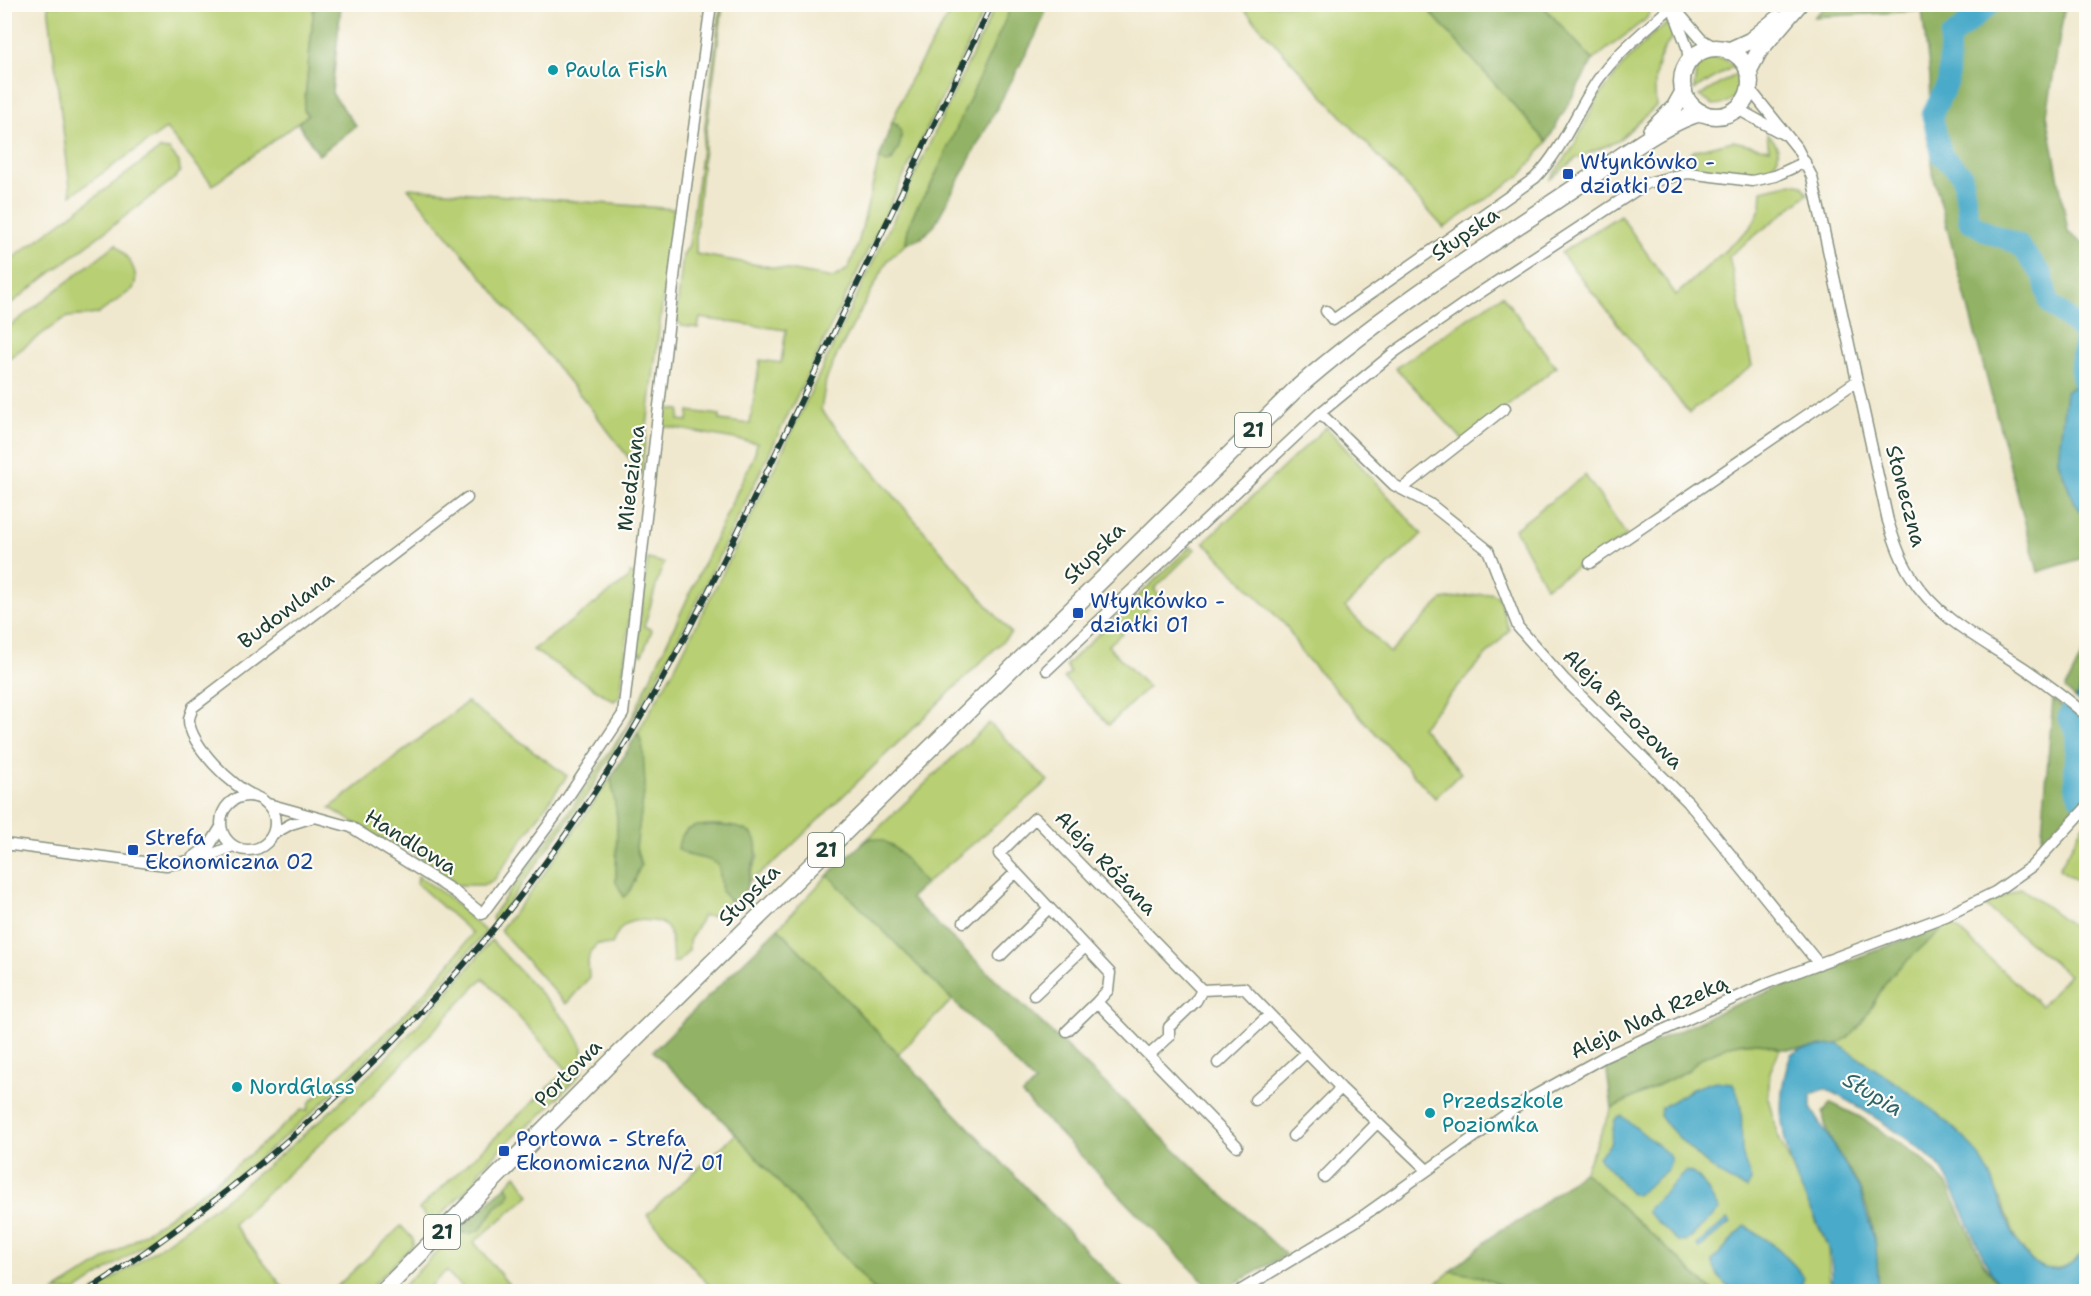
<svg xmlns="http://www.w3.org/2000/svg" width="2091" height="1296" viewBox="0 0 2091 1296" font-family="'Shantell Sans',sans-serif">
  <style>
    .green { fill: #b8cf73; stroke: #6c8654; stroke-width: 1.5 }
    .forest { fill: #92b265; stroke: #58784c; stroke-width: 1.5 }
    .water { fill: #4aaac9; stroke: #34747e; stroke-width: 1.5 }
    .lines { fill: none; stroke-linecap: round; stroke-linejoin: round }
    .river { stroke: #4aaac9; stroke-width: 21 }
    .street-casing { stroke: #889281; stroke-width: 13 }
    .primary-casing { stroke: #889281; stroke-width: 19 }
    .street { stroke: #fff; stroke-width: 10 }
    .primary { stroke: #fff; stroke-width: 16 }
    .rail-casing { stroke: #1f3d34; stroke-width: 6 }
    .rail { stroke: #fdfcf7; stroke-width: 4; stroke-dasharray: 11; stroke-linecap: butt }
    .culture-dot { fill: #0f9aa8; stroke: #fdfcf7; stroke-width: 2 }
    .transit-dot { fill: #1a4fb4; stroke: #fdfcf7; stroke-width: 2 }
    .labels { text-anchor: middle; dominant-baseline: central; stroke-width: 4.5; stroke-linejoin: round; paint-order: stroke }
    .shield { fill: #fdfcf7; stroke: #62766e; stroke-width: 1.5 }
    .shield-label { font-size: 20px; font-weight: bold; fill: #1f3d34 }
    .culture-label { font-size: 21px; fill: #0d838f; stroke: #fdfcf7; text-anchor: start }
    .transit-label { font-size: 21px; fill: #164399; stroke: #fdfcf7; text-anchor: start }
    .street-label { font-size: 21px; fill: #1f3d34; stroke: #fdfcf7 }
    .water-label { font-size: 22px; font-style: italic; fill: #2e6368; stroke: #fdfcf7 }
  </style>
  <rect width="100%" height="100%" fill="#fdfcf7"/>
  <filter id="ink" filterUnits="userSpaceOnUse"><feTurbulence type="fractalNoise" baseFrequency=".0167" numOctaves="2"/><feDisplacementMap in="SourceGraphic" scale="12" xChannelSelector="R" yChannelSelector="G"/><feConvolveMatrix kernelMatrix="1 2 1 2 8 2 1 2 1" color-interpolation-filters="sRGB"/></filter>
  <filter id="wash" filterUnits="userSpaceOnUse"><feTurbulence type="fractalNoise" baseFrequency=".008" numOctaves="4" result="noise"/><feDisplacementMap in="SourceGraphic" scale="24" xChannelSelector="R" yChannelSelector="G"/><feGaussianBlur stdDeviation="1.35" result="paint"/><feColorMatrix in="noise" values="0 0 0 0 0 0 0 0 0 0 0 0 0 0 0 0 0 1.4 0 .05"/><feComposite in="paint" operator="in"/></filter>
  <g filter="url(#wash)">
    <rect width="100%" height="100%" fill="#f0e8ce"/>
    <path class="green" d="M 48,5 L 314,5 L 304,110 L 308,115 L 213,185 L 166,129 L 71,195 Z
      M 721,5 L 723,5 L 703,157 L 696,232 L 696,254 L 833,278 L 848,269 L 858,244 L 879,159 L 887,163 L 893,160 L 898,125 L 892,122 L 910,80 L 955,5 L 987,5 L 696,604 L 656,680 L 593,786 L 494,923 L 492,918 L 496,910 L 565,818 L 630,722 L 755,453 L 757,443 L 663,426 L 666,399 L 670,402 L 669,409 L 680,410 L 679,420 L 688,421 L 689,411 L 720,415 L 720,420 L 750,424 L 760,360 L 781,363 L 786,330 L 700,318 L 698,328 L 682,326 L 676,319 L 683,255 L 689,245 L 692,223 Z
      M 996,5 L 1013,5 L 931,185 C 918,205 907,220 906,244 L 888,260 L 837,355 L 826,380 L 821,410 L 1011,633 L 776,861 L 747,883 L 758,856 L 752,834 C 734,823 705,822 686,830 L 686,855 L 712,860 L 719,866 L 722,892 L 730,901 L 712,916 L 703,916 L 689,941 L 689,950 L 678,962 L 673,962 C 672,952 673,938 668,929 C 664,923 658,921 652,921 C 631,918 619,923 612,945 L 597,944 L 590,952 L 588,961 L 589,978 L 566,1004 L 500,930 L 531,892 L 611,778 L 617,817 L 616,882 L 635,882 L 636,874 L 641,866 L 636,847 L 645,786 L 638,732 L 673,671 L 745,529 Z
      M 1240,5 L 1424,5 L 1547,142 L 1522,174 L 1444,228 Z
      M 1542,5 L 1654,5 L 1646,19 L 1593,60 Z
      M 1670,22 L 1674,36 C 1655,56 1653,79 1656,106 L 1618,141 L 1577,158 L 1549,180 L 1572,149 L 1598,98 L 1624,64 L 1653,34 Z
      M 1714,58 L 1724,59 L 1734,66 L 1694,90 L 1696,70 L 1706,60 Z
      M 1738,73 C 1745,92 1732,105 1713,105 L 1699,96 Z
      M 1767,134 C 1780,145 1784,157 1768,168 L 1769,171 L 1744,174 L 1688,168 L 1660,173 L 1696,150 L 1733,141 L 1769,149 Z
      M 160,149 L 169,150 L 179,162 L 180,172 L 175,178 L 5,308 L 5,264 Z
      M 1792,183 L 1802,185 L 1808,194 L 1729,256 L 1752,366 L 1689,413 L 1561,253 L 1620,215 L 1676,295 L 1751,227 L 1761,207 L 1762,190 Z
      M 408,188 L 674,209 L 641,474 L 586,402 Z
      M 116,244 C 126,256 142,272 133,289 L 98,314 L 68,317 L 60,321 L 5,361 L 5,330 Z
      M 1502,295 L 1556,367 L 1464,441 L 1396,368 Z
      M 1326,427 L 1422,534 L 1345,607 L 1390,653 L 1442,600 L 1490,593 L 1498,596 L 1509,630 L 1421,727 L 1461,773 L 1435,798 L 1301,652 L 1287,627 L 1204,542 Z
      M 1585,475 L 1627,536 L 1546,587 L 1515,529 Z
      M 1191,546 L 1195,549 L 1154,589 L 1161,597 L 1108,646 L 1148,687 L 1109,725 L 1064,678 L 1070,673 L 1066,665 Z
      M 648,559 L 664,563 C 655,584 652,604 644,626 L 652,630 L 642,655 L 636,649 Z
      M 630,573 L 635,575 L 620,696 L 614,701 L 533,650 L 629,578 Z
      M 467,702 L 567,776 L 494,880 L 483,885 L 457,885 L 406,848 L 386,842 L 330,808 Z
      M 989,723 L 1048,781 L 925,884 L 892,845 L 872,838 L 864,842 Z
      M 2084,824 L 2086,825 L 2086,887 L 2059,869 Z
      M 828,875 L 952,1000 L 898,1054 L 778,928 Z
      M 418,876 L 447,896 L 486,932 C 401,1031 308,1124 203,1203 C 162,1234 119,1262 76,1291 L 55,1291 C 142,1238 226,1179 301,1110 L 307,1111 L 310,1102 C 367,1050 429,997 472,933 L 417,884 Z
      M 2021,888 L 2086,936 L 2086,1248 L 2076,1261 L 2062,1268 L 2046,1269 L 2033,1263 L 2018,1243 L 1989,1172 L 1890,1079 L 1838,1044 C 1865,1025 1869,1003 1888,978 C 1903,957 1930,939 1950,922 L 2041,1006 L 2069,975 L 1985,906 Z
      M 491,940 L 571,1026 L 583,1048 L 583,1063 L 582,1071 L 573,1082 L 535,1121 L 519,1131 L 480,1170 L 475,1181 L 436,1220 L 430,1220 L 419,1209 L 567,1070 L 483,978 L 370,1098 L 233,1224 L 286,1291 L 94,1291 C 242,1196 381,1079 491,940 Z
      M 1757,1042 L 1780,1049 L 1770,1072 L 1768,1098 L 1777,1133 L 1828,1248 L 1830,1291 L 1713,1291 L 1584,1172 L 1612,1108 L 1687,1071 L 1703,1057 L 1733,1044 Z
      M 736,1134 L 875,1291 L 714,1291 L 647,1215 Z
      M 516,1175 L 530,1195 L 474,1242 L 514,1291 L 466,1291 L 446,1271 L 425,1291 L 397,1292 L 459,1230 L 463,1234 L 482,1228 L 496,1207 L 509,1198 L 507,1185 Z
      M 401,1226 L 413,1239 L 413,1245 L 367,1291 L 332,1291 Z
      M 1451,1271 L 1478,1276 L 1516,1291 L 1426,1292 Z"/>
    <path class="forest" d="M 314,5 L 341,5 L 332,93 L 356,126 L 319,155 L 298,123 L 308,115 L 304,110 Z
      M 1012,5 L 1048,5 L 1036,35 L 934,226 L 921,238 L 906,244 C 907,220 918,205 931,185 Z
      M 1424,5 L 1542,5 L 1593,60 L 1547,142 Z
      M 1827,5 L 2065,5 L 2047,114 L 2068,232 L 2086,246 L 2086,379 L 2063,426 L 2058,460 L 2072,498 L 2086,520 L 2086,557 L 2038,572 L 1932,171 L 1930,77 L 1922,11 L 1814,17 Z
      M 892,122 C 909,130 899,155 887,163 L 879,159 Z
      M 2086,647 L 2086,669 L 2076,699 L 2065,689 Z
      M 2053,699 L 2086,726 L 2086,796 L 2041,844 Z
      M 638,732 L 643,748 L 645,786 L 636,847 L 641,866 C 634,876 635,888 624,897 L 616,882 L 617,817 L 611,778 Z
      M 696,826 C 727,826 771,821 752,867 C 747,879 749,892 739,901 L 730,901 L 722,892 L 719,866 C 707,855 691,860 678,849 C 679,836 684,831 696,826 Z
      M 872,838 C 896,839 911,868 925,884 L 910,898 L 1286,1255 L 1221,1291 L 1213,1291 L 1022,1095 L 1035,1083 L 828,875 L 864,842 Z
      M 1950,922 L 1889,977 L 1862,1023 L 1854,1033 L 1838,1044 L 1803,1049 L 1780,1049 L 1757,1042 L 1733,1044 L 1703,1057 L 1687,1071 L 1612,1108 L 1606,1065 L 1732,1006 Z
      M 778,928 L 1125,1291 L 875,1291 L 736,1134 L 653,1051 Z
      M 1831,1103 L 1860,1117 L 1923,1159 L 1947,1185 L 1984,1264 L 2003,1291 L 1879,1291 C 1877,1257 1874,1219 1859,1187 C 1846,1162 1825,1141 1823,1112 Z
      M 1583,1172 L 1584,1172 L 1713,1291 L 1516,1291 L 1478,1276 L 1451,1271 L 1500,1230 L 1520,1221 Z
      M 507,1185 L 510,1191 L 509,1198 L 496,1207 L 480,1230 L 469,1234 L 459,1230 Z"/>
    <path class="water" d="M 2086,380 L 2086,379 L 2086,520 L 2072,498 L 2058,460 L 2066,391 Z
      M 2086,669 L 2086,708 L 2076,699 Z
      M 1838,1044 C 1876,1070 1928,1102 1960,1134 C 1971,1144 1984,1162 1990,1175 C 2001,1198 2013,1251 2036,1264 C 2056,1276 2074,1265 2086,1248 L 2086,1291 L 2003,1291 C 1976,1252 1967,1212 1944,1173 C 1932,1151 1850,1100 1825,1089 L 1811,1094 L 1811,1108 L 1859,1188 L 1876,1246 L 1879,1291 L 1830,1291 C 1841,1250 1808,1211 1795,1175 C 1780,1130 1775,1099 1791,1054 L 1803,1049 Z
      M 1715,1081 L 1732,1083 C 1746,1105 1740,1124 1742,1149 C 1742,1161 1749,1170 1751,1181 L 1747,1188 C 1720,1181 1677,1138 1660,1116 L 1661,1108 L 1692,1089 Z
      M 1622,1116 L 1668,1154 L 1671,1160 L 1668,1169 L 1637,1195 L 1631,1193 L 1598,1157 L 1610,1144 L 1615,1119 Z
      M 1686,1171 C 1702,1173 1711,1198 1719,1210 L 1686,1242 L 1678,1241 L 1648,1213 L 1649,1208 Z
      M 1727,1219 L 1730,1223 L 1700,1248 L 1697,1245 Z
      M 1745,1226 C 1769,1240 1788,1256 1804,1277 L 1800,1290 L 1733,1291 L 1718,1276 L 1712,1261 Z"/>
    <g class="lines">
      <path class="river" d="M 1991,4 L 1950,38 L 1948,82 L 1932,115 L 1942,156 L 1962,174 L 1969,221 L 1987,232 L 2018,244 L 2043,276 L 2049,303 L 2084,333 C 2086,358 2073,360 2086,390
        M 2069,714 L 2068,718 C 2089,741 2060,784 2086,804"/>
    </g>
  </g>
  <g filter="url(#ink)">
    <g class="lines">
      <g class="street-casing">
        <path id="street" d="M 1671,4 L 1701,39 L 1716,48
          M 1674,12 L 1687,47 L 1689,62
          M 1749,88 L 1797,148 L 1812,177 L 1888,521 C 1894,541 1900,559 1911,576 C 1937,619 1984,641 2024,668 C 2046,683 2066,698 2086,715
          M 1734,111 L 1743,112 L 1783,134
          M 1326,311 L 1333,320 L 1535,178 C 1563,149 1575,114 1597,81 C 1617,52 1646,30 1672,6
          M 1320,413 L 1394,485 L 1430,504 L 1488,550 L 1518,627 L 1564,679 L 1688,802 L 1819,964
          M 1403,488 L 1505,408
          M 1590,563 L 1857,381
          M 1047,670 L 1320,413 L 1396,351 L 1475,296 L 1647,183 L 1688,173 L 1752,181 L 1775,176 L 1805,162
          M221 823a27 27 0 1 1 54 0a27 27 0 1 1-54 0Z
          M 255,796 C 233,788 189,744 189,720 C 189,716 192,711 193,707 L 467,498
          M 268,804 L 351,827 L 455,892 L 482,914 L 556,815 L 623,714 L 677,252 L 711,4
          M 273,834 L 291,824 L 314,817
          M 4,844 L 166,865 L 201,859 L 233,846
          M 192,858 L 210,845 L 221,827
          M 964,922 L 1016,872
          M 1000,956 L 1049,908
          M 1034,995 L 1085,947
          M 1067,1031 L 1097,1002
          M 1149,1055 L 1169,1037 L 1169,1027 L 1196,1001 L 1202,990
          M 1218,1063 L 1269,1015
          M 1255,1100 L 1306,1053
          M 1293,1136 L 1341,1088
          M 1237,1146 L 1097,1002 L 1108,990 L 1110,973 L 999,854 L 1035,818 L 1202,990 L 1244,988 L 1341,1088 L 1426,1169
          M 1324,1177 L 1377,1123
          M 1238,1292 L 1356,1221 L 1525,1101 L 1604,1057 L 1770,982 L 1946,916 L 1995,892 L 2032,866 L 2086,808"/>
      </g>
      <g class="primary-casing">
        <path id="primary" d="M1682 82a34 34 0 1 1 68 0a34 34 0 1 1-68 0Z
          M 1728,51 L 1750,41 L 1777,19
          M 1748,72 L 1759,51 L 1799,4
          M 1651,131 L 1675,107 L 1684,91
          M 382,1292 L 610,1063 L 1296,389 C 1386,310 1487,247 1585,181 C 1612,163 1675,116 1703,113"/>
      </g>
      <use href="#street" class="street"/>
      <use href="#primary" class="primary"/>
      <g class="rail-casing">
        <path id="rail" d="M 86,1292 C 276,1168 441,1013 571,827 C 657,704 721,567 786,432 C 855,290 923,147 992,4"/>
      </g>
      <use href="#rail" class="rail"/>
    </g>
  </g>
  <g class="culture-dot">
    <circle cx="553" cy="70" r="6"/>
    <circle cx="237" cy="1087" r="6"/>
    <circle cx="1430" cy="1113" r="6"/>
  </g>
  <g class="transit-dot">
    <rect x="1562" y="168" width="12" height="12" rx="3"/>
    <rect x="1072" y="607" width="12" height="12" rx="3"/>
    <rect x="127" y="844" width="12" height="12" rx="3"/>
    <rect x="498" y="1145" width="12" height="12" rx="3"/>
  </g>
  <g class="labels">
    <g class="shield">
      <rect x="1235" y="413" width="36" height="34" rx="4.5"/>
      <rect x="808" y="833" width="36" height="34" rx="4.5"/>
      <rect x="424" y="1215" width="36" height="34" rx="4.5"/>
    </g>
    <g class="shield-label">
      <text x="1253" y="430">21</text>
      <text x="826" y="850">21</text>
      <text x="442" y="1232">21</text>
    </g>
    <g class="culture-label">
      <text x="565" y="70">Paula Fish</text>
      <text x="249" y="1087">NordGlass</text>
      <text x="1442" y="1101">Przedszkole<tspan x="1442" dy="24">Poziomka</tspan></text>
    </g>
    <g class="transit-label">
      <text x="1580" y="162">Włynkówko -<tspan x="1580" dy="24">działki 02</tspan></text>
      <text x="1090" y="601">Włynkówko -<tspan x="1090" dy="24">działki 01</tspan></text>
      <text x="145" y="838">Strefa<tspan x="145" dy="24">Ekonomiczna 02</tspan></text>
      <text x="516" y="1139">Portowa - Strefa<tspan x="516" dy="24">Ekonomiczna N/Ż 01</tspan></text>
    </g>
    <g class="street-label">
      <text transform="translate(1465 234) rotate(-35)">Słupska</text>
      <text transform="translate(631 478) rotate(-83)">Miedziana</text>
      <text transform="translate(1906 496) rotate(75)">Słoneczna</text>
      <text transform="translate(1094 553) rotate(-45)">Słupska</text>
      <text transform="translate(286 610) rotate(-37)">Budowlana</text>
      <text transform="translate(1623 709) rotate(45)">Aleja Brzozowa</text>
      <text transform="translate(411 842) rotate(32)">Handlowa</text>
      <text transform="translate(1106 863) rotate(46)">Aleja Różana</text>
      <text transform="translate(749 895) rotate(-45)">Słupska</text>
      <text transform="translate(1649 1017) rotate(-25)">Aleja Nad Rzeką</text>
      <text transform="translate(568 1073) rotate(-45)">Portowa</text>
    </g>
    <g class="water-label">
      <text transform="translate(1873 1094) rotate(31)">Słupia</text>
    </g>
  </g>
  <rect width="2091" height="1296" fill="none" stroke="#fdfcf7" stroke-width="24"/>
</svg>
